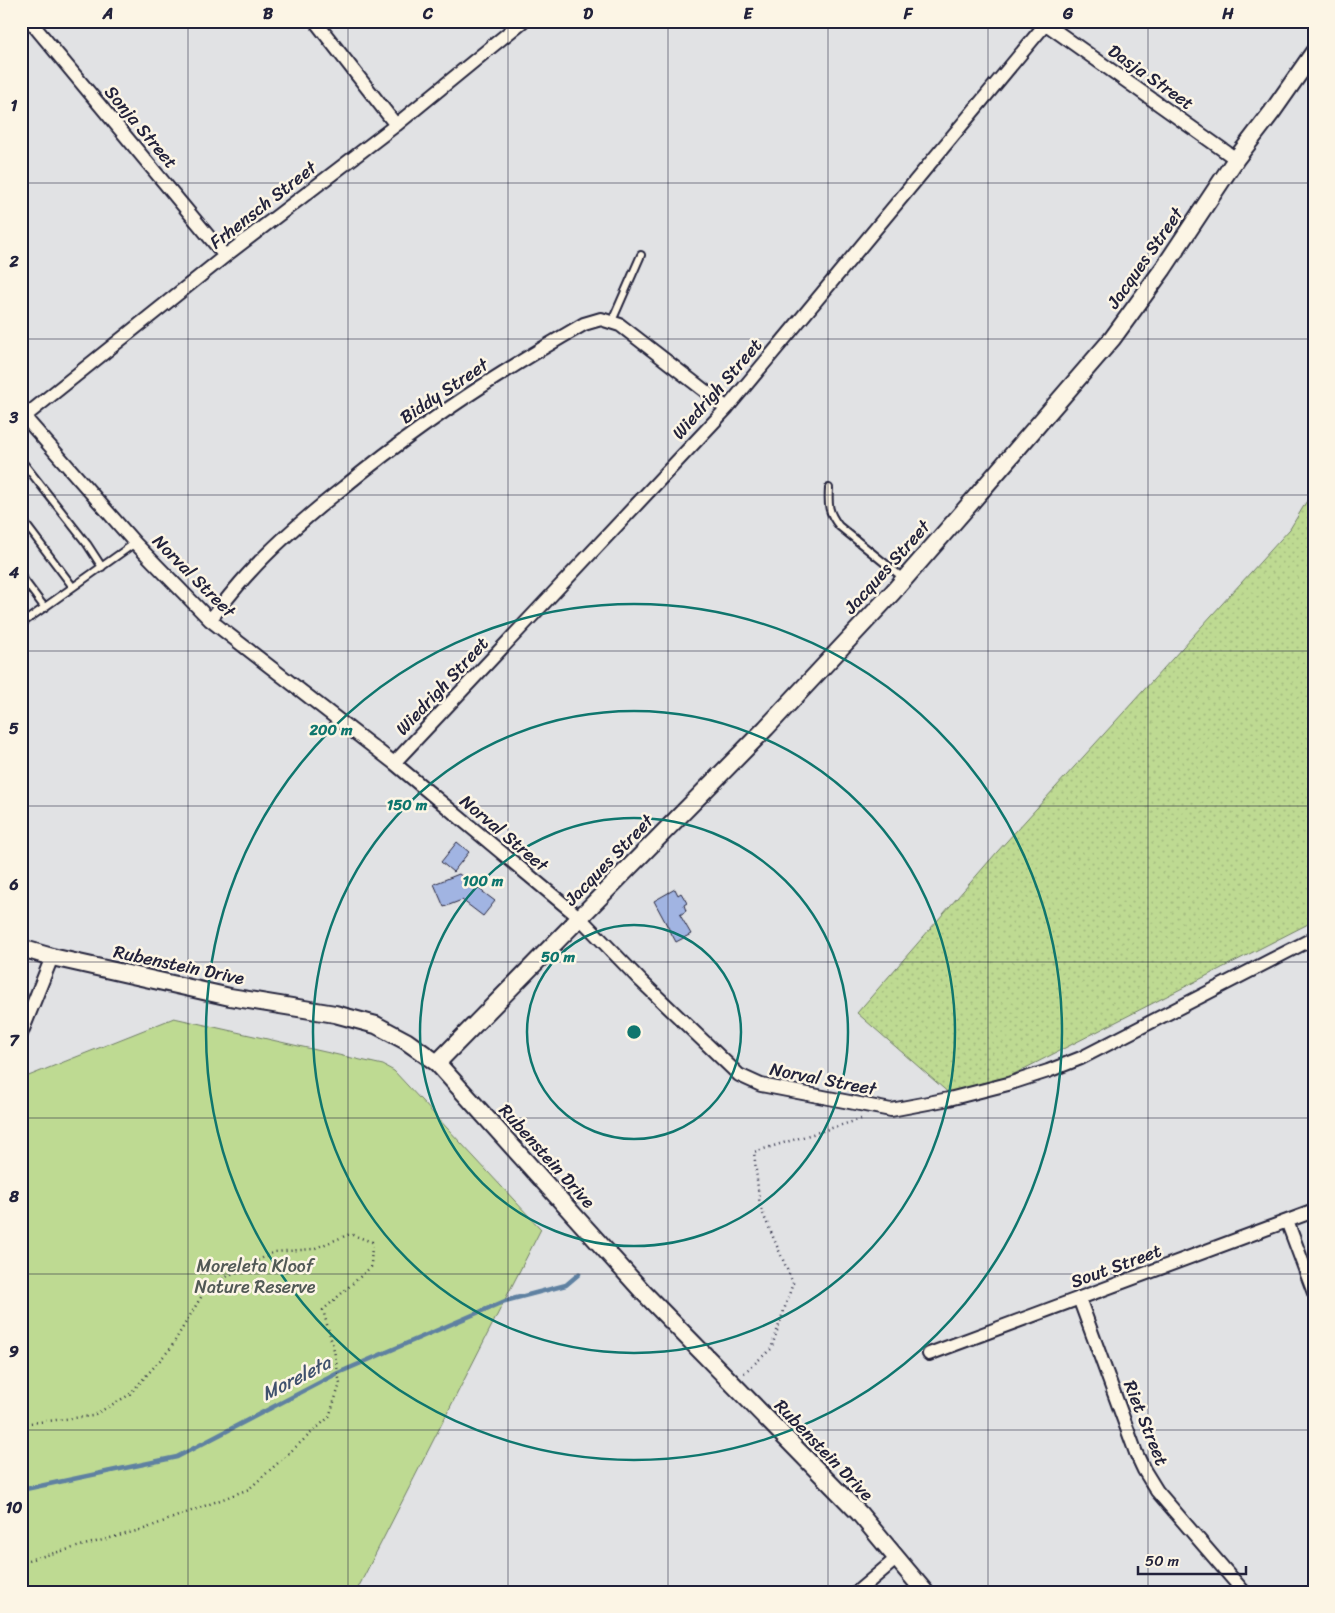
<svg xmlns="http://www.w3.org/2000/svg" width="1335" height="1613" viewBox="0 0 1335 1613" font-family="Sriracha,sans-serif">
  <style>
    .grass { fill: url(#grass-dots); stroke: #707e66 }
    .park { fill: #beda92; stroke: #707e66 }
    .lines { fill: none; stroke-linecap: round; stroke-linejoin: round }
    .stream { stroke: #5e81a1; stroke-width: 4.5 }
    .building { fill: #a1b4e2; stroke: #22223b }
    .service-casing { stroke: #22223b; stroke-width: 10 }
    .minor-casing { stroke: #22223b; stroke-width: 16 }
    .tertiary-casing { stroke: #22223b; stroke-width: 20 }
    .path { stroke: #22223b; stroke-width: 2.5; stroke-dasharray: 1 4; stroke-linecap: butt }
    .service { stroke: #fcf5e5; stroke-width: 6 }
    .minor { stroke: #fcf5e5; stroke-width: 12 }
    .tertiary { stroke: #fcf5e5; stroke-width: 16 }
    .grid { fill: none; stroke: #22223b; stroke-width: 1; stroke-opacity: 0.55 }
    .ring { fill: none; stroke: #0f766e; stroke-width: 2.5 }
    .labels { text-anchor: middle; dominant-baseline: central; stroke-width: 5; stroke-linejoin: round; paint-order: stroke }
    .street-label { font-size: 18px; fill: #22223b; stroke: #fcf5e5 }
    .park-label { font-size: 18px; fill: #515955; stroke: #fcf5e5 }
    .water-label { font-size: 19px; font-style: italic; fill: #40526e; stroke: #fcf5e5 }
    .centre { fill: #0f766e; stroke: #fcf5e5; stroke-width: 2.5 }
    .ring-label { font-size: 15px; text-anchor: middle; font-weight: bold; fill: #0f766e; stroke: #fcf5e5; stroke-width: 5; stroke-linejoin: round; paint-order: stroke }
    .neatline { fill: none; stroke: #22223b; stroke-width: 2 }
    .grid-label { font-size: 16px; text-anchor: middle; font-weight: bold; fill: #22223b }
  </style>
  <defs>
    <pattern id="grass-dots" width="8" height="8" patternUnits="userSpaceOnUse" patternTransform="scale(1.25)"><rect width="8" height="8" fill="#beda92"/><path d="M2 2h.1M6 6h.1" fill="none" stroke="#a3bb7f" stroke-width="1.8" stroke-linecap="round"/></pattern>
  </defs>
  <rect width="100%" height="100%" fill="#e1e2e4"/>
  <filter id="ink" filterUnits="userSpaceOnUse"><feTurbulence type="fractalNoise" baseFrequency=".02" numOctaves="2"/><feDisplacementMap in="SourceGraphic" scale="10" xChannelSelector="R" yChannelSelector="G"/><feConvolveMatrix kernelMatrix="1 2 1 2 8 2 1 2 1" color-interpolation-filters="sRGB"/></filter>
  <g filter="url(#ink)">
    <path class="grass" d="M 1314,489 L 1314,921 L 959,1102 L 857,1013 L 997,852 L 1290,529 Z"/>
    <path class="park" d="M 174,1018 L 383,1065 L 394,1071 L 541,1229 L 356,1592 L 21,1592 L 21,1079 Z"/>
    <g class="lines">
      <path class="stream" d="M 21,1490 L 177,1457 L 338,1373 L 505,1301 L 566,1285 L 579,1274"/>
    </g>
    <path class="building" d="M 457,842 L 469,852 L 453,872 L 441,862 Z
      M 459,874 L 495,901 L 483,916 L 462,900 L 444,907 L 434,884 Z
      M 675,889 L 678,895 L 681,893 L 687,903 L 684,905 L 686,911 L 680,915 L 691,934 L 676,942 L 654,901 Z"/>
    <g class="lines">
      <g class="service-casing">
        <path id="service" d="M 612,321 L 641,255
          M 21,460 L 87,544 L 102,567
          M 829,488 C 828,505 828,512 839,526 L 903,578
          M 21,518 L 73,587
          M 21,576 L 45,608
          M 21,624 L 135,543"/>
      </g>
      <g class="minor-casing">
        <path id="minor" d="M 30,21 L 225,256
          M 315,21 L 396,125
          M 1046,24 L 1236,159
          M 21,413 L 135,543 L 210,620 L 394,763 L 580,918 L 641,981 L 739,1075 L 761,1085 L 891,1110 L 949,1099 L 1008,1084 L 1048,1071 L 1081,1058 L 1314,938
          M 24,417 L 225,256 L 396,125 L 523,21
          M 210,620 C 223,604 235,588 249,573 C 277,542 311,513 344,487 C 419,425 500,372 584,324 L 601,319 L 620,325 L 727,408
          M 394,763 L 727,408 L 1048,21
          M 21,1034 L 52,957
          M 1287,1221 L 1314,1293
          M 1079,1298 L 1136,1453 L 1144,1470 L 1157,1491 L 1244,1592
          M 929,1354 L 1314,1211
          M 857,1592 L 897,1558"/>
      </g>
      <g class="tertiary-casing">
        <path id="tertiary" d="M 21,948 L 52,957 L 230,997 L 335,1014 L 376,1025 L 406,1041 L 437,1063 L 644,1293 L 859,1513 L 925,1592
          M 437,1063 L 766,728 L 893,592 L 962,513 L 1112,339 L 1163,269 L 1236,159 L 1272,112 L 1314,52"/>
      </g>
      <path class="path" d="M 744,1373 L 771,1349 L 793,1283 L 760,1207 L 754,1152 L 861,1119
        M 21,1424 L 92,1416 L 129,1395 L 170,1349 L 207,1287 L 274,1252 L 313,1249 L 350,1234 L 372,1242 L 371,1267 L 323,1310 L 334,1350 L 340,1384 L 329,1417 L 249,1489 L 144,1529 L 21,1562"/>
      <use href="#service" class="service"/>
      <use href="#minor" class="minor"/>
      <use href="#tertiary" class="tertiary"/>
    </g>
  </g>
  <path class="grid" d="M 188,21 L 188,1592M 348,21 L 348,1592M 508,21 L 508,1592M 668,21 L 668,1592M 828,21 L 828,1592M 988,21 L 988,1592M 1148,21 L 1148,1592M 21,183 L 1314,183M 21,339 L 1314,339M 21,495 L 1314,495M 21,651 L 1314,651M 21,806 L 1314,806M 21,962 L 1314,962M 21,1118 L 1314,1118M 21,1274 L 1314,1274M 21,1430 L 1314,1430"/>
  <g class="ring">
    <circle cx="634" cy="1032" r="107"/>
    <circle cx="634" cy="1032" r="214"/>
    <circle cx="634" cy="1032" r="321"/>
    <circle cx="634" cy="1032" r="428"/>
  </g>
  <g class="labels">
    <g class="street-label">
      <text transform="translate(1151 77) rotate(35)">Dasja Street</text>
      <text transform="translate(141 127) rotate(50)">Sonja Street</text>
      <text transform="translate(263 205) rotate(-38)">Frhensch Street</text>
      <text transform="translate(1145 258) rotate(-55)">Jacques Street</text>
      <text transform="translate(717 389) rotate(-49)">Wiedrigh Street</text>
      <text transform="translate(444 391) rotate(-34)">Biddy Street</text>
      <text transform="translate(887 567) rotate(-48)">Jacques Street</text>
      <text transform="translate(194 576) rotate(45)">Norval Street</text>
      <text transform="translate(442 686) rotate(-47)">Wiedrigh Street</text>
      <text transform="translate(504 833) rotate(40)">Norval Street</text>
      <text transform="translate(609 860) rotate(-46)">Jacques Street</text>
      <text transform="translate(179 965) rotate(12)">Rubenstein Drive</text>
      <text transform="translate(823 1079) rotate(11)">Norval Street</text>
      <text transform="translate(547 1156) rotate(48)">Rubenstein Drive</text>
      <text transform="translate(1116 1266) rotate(-20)">Sout Street</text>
      <text transform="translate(1146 1423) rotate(68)">Riet Street</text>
      <text transform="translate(824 1450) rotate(46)">Rubenstein Drive</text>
    </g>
    <g class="park-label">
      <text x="255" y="1266">Moreleta Kloof<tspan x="255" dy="21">Nature Reserve</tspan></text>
    </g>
    <g class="water-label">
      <text transform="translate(296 1378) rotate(-27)">Moreleta</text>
    </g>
  </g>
  <circle cx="634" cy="1032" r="8" class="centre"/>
  <g class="ring-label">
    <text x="331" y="735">200 m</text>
    <text x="407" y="810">150 m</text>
    <text x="483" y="886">100 m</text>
    <text x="558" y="962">50 m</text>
  </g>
  <rect width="1335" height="1613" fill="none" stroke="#fcf5e5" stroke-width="55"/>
  <path d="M1138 1566v8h108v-8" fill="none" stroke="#22223b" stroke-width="2.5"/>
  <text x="1145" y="1566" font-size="15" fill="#22223b" stroke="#fcf5e5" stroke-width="4" paint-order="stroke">50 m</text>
  <rect x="28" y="28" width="1280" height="1558" class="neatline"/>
  <g class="grid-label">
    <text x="108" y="19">A</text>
    <text x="268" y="19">B</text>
    <text x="428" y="19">C</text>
    <text x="588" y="19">D</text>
    <text x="748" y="19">E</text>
    <text x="908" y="19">F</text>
    <text x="1068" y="19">G</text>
    <text x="1228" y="19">H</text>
    <text x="14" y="111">1</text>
    <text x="14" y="267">2</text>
    <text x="14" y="423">3</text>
    <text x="14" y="578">4</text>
    <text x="14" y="734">5</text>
    <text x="14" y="890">6</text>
    <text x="14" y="1046">7</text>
    <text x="14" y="1202">8</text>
    <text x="14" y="1357">9</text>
    <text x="14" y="1513">10</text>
  </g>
</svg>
